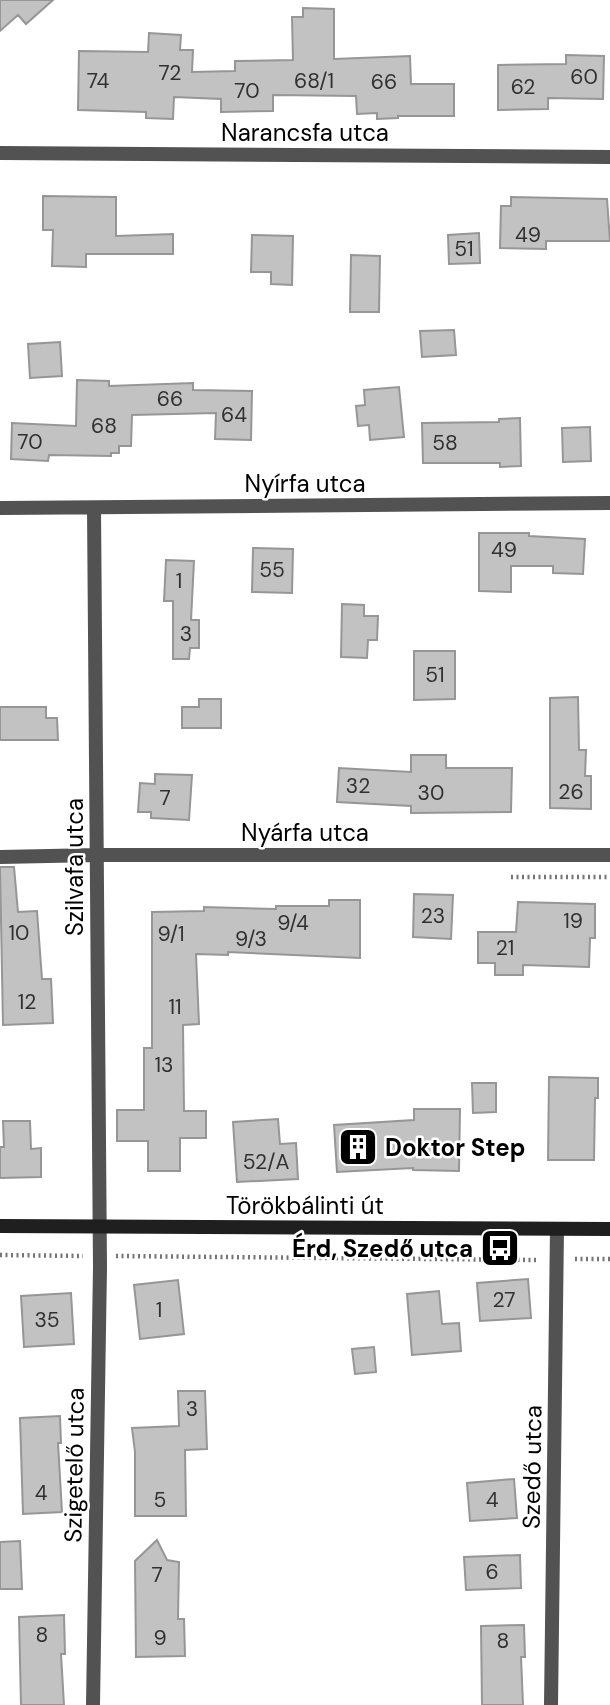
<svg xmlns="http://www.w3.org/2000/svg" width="610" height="1705" viewBox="0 0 610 1705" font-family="'DM Sans',sans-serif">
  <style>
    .building { fill: #c2c2c2; stroke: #969696; stroke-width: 2 }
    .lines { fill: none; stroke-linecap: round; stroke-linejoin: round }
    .path { stroke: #747474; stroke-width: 4.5; stroke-dasharray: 2 3.5; stroke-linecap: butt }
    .street { stroke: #525252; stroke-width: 14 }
    .secondary { stroke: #1f1f1f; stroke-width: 14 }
    .labels { text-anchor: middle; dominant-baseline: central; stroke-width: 5; stroke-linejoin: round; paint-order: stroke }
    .number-label { font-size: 21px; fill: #303030 }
    .street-label { font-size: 24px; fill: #000; stroke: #fff }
    .poi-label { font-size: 24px; font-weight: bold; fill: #000; stroke: #fff; text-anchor: start }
  </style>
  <rect width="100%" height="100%" fill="#fff"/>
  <path class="building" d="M 0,0 L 53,0 L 26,24 L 18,15 L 0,31 Z
    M 303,8 L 334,9 L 334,59 L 410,56 L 411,84 L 454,84 L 454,116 L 398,116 L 398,118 L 377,119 L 377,113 L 357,114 L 356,96 L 273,95 L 273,111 L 221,112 L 221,99 L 174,97 L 173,119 L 146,118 L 146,112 L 78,110 L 79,51 L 148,52 L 149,33 L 181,35 L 180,50 L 193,50 L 192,72 L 235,71 L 235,61 L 293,60 L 292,17 L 303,17 Z
    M 566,55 L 604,56 L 603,99 L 548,98 L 548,109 L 498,110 L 498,65 L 566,64 Z
    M 43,196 L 116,197 L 116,236 L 173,234 L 173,254 L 86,254 L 86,267 L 52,266 L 53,230 L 43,230 Z
    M 511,197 L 607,199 L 610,241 L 546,241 L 546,249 L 500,248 L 501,206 L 511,206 Z
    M 479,233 L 480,263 L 449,264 L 448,235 Z
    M 252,235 L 293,236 L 292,285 L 271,284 L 271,272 L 251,272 Z
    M 351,255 L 380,256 L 379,312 L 350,312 Z
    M 454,330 L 456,355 L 422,357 L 420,331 Z
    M 60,342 L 62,376 L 30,378 L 28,344 Z
    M 77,380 L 109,381 L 109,386 L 193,383 L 193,390 L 252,391 L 251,440 L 215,439 L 216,413 L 132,415 L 131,446 L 119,446 L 119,453 L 111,453 L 111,456 L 49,455 L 48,461 L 11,459 L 12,423 L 76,426 Z
    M 399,387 L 404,437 L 370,440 L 369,425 L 358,426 L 356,406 L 365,405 L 364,390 Z
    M 520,418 L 521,466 L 500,467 L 500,463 L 423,463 L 422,423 L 499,422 L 499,419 Z
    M 590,427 L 591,461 L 563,462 L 562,428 Z
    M 479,533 L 529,533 L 529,536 L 585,539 L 583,574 L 553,573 L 553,566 L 511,566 L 511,592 L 479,591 Z
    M 253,548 L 293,549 L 292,593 L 252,592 Z
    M 166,560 L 194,561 L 191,620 L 199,620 L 199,648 L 190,648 L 189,659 L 173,659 L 173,601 L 164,601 Z
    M 342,604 L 364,605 L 364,616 L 378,616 L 377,640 L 368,640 L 367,658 L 341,657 Z
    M 414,651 L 455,651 L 455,699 L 414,700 Z
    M 578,697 L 579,750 L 586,750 L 585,776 L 591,776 L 591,809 L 550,808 L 550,698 Z
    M 199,699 L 221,699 L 221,728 L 182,728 L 182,707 L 199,707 Z
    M 0,707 L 46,707 L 46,718 L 57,718 L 58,740 L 0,740 Z
    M 411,755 L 446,755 L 446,768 L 512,768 L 511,812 L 411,813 L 411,806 L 337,802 L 339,768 L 411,772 Z
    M 155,774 L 192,775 L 189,820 L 151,818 L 151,812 L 138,812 L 140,783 L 155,784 Z
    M 0,867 L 14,867 L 18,912 L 37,911 L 42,979 L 51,979 L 53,1023 L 3,1025 Z
    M 414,894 L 453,895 L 451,939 L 413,937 Z
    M 329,900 L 360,900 L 360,958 L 228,952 L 228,955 L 196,954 L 199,1024 L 183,1025 L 184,1111 L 206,1111 L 206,1138 L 180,1138 L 180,1171 L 148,1171 L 148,1141 L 117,1141 L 117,1110 L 144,1110 L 144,1048 L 152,1048 L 152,912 L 204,911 L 204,907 L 276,909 L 276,906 L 329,906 Z
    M 518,902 L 595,904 L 595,938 L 590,938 L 589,967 L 523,965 L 523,975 L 495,975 L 495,963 L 478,963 L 478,932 L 516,932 Z
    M 549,1077 L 598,1078 L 598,1098 L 595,1098 L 594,1160 L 548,1160 Z
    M 472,1083 L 496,1083 L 496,1112 L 473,1113 Z
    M 414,1109 L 460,1109 L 459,1171 L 413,1170 L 413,1168 L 337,1172 L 334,1125 L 414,1120 Z
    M 278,1119 L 280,1144 L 296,1143 L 298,1179 L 237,1182 L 233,1122 Z
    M 3,1121 L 30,1121 L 31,1149 L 41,1148 L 41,1177 L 0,1178 L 0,1147 L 4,1147 Z
    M 528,1279 L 531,1318 L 480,1321 L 477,1283 Z
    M 178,1280 L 184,1334 L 140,1339 L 134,1285 Z
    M 439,1291 L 442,1324 L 459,1323 L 461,1351 L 412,1355 L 407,1294 Z
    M 71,1293 L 74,1344 L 24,1347 L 21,1296 Z
    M 374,1347 L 376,1372 L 355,1374 L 352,1349 Z
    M 178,1391 L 205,1391 L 207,1449 L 185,1450 L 186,1516 L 135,1516 L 135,1452 L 132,1428 L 179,1426 Z
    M 60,1416 L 61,1443 L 58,1443 L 62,1512 L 23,1514 L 20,1418 Z
    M 514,1479 L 517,1518 L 470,1521 L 467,1483 Z
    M 157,1540 L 167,1560 L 179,1562 L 178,1619 L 184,1619 L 185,1656 L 136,1657 L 135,1561 Z
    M 20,1541 L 22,1589 L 0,1589 L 0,1542 Z
    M 520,1555 L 521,1588 L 466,1590 L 464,1557 Z
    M 64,1615 L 65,1654 L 61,1654 L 64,1705 L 21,1705 L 19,1617 Z
    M 524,1625 L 525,1657 L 521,1657 L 523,1705 L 482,1705 L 481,1626 Z"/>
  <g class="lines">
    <path class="path" d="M 511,877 L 610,877
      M 0,1255 L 83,1256
      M 116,1256 L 538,1260
      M 575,1259 L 610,1259"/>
    <path class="street" d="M 0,153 L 610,157
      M 0,508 L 610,503
      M 0,857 L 97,855 L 610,855
      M 93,1705 L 100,1267 L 94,508
      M 551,1705 L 557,1229"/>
    <path class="secondary" d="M 0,1226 L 610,1229"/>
  </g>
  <defs>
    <g id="building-square" transform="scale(2.0125)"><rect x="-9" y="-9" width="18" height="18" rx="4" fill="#000" stroke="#fff"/><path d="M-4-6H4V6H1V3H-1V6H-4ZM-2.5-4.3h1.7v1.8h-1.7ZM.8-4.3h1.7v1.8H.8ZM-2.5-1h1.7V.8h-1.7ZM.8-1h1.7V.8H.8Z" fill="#fff"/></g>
    <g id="bus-square" transform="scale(2.0125)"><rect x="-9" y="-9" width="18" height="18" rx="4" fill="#000" stroke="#fff"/><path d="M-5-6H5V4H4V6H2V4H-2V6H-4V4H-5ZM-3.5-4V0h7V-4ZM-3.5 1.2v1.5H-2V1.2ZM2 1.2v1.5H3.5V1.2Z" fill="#fff"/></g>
  </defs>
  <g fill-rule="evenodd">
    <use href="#building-square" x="358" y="1147"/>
    <use href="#bus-square" x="500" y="1248"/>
  </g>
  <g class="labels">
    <g class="number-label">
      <text x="170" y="73">72</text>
      <text x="584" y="77">60</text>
      <text x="98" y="81">74</text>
      <text x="314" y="81">68/1</text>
      <text x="384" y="82">66</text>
      <text x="523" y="87">62</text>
      <text x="247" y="91">70</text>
      <text x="528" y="235">49</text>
      <text x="464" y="249">51</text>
      <text x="170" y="399">66</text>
      <text x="234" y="415">64</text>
      <text x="104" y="426">68</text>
      <text x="30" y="442">70</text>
      <text x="445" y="443">58</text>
      <text x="504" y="550">49</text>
      <text x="272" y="570">55</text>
      <text x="179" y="581">1</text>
      <text x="186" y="634">3</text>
      <text x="435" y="675">51</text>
      <text x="358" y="786">32</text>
      <text x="571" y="792">26</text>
      <text x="431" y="793">30</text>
      <text x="165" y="798">7</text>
      <text x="433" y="916">23</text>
      <text x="573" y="921">19</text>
      <text x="293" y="923">9/4</text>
      <text x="19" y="933">10</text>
      <text x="171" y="934">9/1</text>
      <text x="251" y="939">9/3</text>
      <text x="505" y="948">21</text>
      <text x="27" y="1002">12</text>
      <text x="175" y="1007">11</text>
      <text x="164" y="1065">13</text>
      <text x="266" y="1162">52/A</text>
      <text x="504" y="1300">27</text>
      <text x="159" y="1310">1</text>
      <text x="47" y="1320">35</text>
      <text x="192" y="1409">3</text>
      <text x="41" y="1493">4</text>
      <text x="160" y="1500">5</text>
      <text x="492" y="1500">4</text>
      <text x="492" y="1572">6</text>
      <text x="157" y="1575">7</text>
      <text x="42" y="1635">8</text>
      <text x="160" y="1638">9</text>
      <text x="503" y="1641">8</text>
    </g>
    <g class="street-label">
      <text x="305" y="132">Narancsfa utca</text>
      <text x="305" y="483">Nyírfa utca</text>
      <text x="305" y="832">Nyárfa utca</text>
      <text transform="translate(74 867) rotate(-90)">Szilvafa utca</text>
      <text x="305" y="1205">Törökbálinti út</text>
      <text transform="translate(74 1465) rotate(-89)">Szigetelő utca</text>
      <text transform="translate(532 1467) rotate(-89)">Szedő utca</text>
    </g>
    <g class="poi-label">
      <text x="385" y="1147">Doktor Step</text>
      <text x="473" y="1248" text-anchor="end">Érd, Szedő utca</text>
    </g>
  </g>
</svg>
